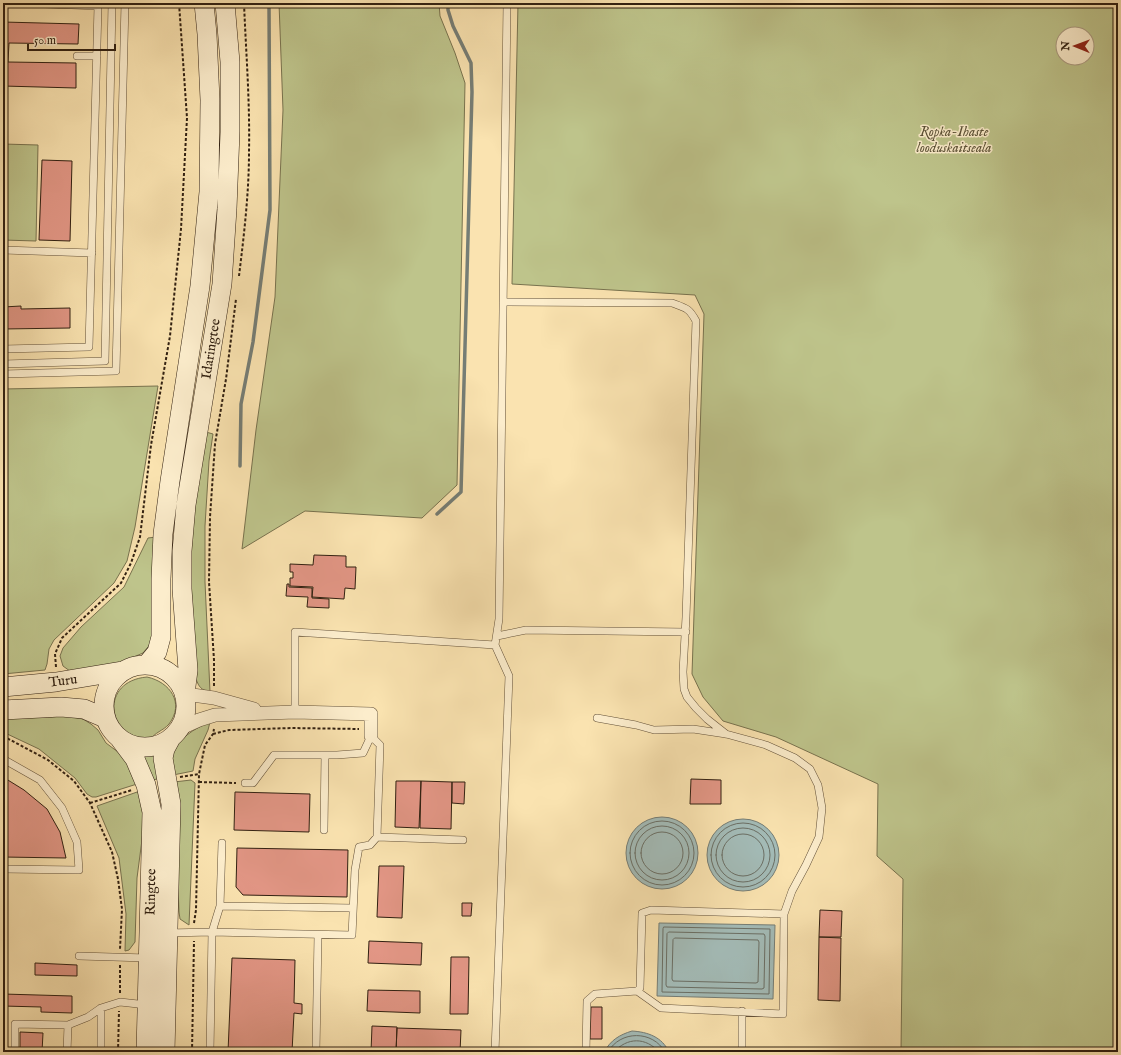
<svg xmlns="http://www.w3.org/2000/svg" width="1121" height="1055" viewBox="0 0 1121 1055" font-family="'IM FELL English',serif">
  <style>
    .green { fill: #bec48b; stroke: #78724e; fill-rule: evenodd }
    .water { fill: #a3bbb7; stroke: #757d75 }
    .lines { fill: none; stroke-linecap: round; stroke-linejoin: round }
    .shore { stroke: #6a6e64; stroke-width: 1 }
    .stream { stroke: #757d75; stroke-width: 3.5 }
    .building { fill: #e29685; stroke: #312011 }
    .service-casing { stroke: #635139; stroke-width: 8 }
    .minor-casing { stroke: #635139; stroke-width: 14 }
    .secondary-casing { stroke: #312011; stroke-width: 20 }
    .path { stroke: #312011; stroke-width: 2; stroke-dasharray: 3 2; stroke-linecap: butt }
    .service { stroke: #fcedcc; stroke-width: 7 }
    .minor { stroke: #fcedcc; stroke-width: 13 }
    .secondary { stroke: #fcedcc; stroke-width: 19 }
    .labels { text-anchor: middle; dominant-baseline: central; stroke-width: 3; stroke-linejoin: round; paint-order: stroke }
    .park-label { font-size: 14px; font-style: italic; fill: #5b5136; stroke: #fcedcc }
    .street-label { font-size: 14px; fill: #312011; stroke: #fcedcc }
  </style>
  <rect width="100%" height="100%" fill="#fae3b0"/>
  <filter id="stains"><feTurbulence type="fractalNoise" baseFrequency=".005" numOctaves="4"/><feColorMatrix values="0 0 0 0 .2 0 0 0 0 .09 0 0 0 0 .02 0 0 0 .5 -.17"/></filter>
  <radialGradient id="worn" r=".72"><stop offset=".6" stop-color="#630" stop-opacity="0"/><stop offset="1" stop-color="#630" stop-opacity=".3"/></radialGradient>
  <path class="green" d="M 279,3 L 439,3 L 440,16 L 455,53 L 465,83 L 457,485 L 422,518 L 305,511 L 242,549 L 256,430 L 275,297 L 283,110 Z
    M 518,3 L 1118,3 L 1118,1052 L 901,1052 L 903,879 L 877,856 L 878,784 L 776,737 L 723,721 L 703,697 L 692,674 L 704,314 L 695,295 L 512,284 ZM 1063,34 L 1087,34 L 1087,58 L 1063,58 Z
    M 3,144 L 38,145 L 36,241 L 3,240 Z
    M 158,386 L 135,527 L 127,561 L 114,583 L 54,640 L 49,649 L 47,664 L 45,670 L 3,674 L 3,389 Z
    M 206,432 L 213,434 L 209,461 L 205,526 L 205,582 L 210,692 C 201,690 199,687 196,679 C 194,648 191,618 190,587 C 190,536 197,483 206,432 Z
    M 156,537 L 152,642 L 143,653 L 122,662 L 74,674 L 63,666 L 60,656 L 63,648 L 81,627 L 124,587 L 148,538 Z
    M 147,677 C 170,682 185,703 169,724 C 163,731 155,732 150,740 C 105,737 100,681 147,677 Z
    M 67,716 L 83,719 L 91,724 L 98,730 L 106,743 L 122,755 L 129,767 L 137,784 L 96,797 L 92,797 L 87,794 L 75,778 L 39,749 L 3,732 L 3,719 Z
    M 210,722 L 208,730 L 195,759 L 193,771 L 173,775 C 172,769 170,761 172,755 C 177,739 195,728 210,722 Z
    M 153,752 L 160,778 L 150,781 L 139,753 Z
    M 191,780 L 195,783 L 189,925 L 180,919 L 179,912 L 174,782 Z
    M 140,791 L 144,812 L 143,832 L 137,878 L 135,942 L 129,950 L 125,951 L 126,914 L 119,858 L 97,806 Z"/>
  <path class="water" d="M626 853a36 36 0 1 1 72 0a36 36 0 1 1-72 0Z
    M707 855a36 36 0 1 1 72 0a36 36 0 1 1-72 0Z
    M 659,923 L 775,925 L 773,999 L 657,996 Z
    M 632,1031 C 648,1032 662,1037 669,1052 L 604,1052 C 611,1040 619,1035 632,1031 Z"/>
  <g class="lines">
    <path class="shore" d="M630 853a32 32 0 1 1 64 0a32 32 0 1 1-64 0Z
      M711 855a32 32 0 1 1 64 0a32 32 0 1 1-64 0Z
      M635 853a27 27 0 1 1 54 0a27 27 0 1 1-54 0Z
      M716 855a27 27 0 1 1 54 0a27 27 0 1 1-54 0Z
      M641 853a21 21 0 1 1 42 0a21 21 0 1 1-42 0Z
      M722 855a21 21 0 1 1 42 0a21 21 0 1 1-42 0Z
      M 664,927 L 770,929 L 769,994 L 662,992 L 663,929 Z
      M 669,932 L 764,934 L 765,936 L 764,988 L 762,989 L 667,987 L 666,985 L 667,934 Z
      M 675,938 L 758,940 L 759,942 L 758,982 L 756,983 L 673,981 L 672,979 L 673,940 Z
      M 608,1052 C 620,1030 653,1030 665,1052
      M 614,1052 C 627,1037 646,1037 659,1052"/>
    <path class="stream" d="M 240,466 L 241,404 L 253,342 L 270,210 L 269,3
      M 437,514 L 461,492 L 472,92 L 471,63 L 453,26 L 448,10 L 448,3"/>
  </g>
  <path class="building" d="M 3,22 L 79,24 L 78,44 L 9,43 L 8,62 L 76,63 L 76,88 L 3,86 Z
    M 42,160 L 72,161 L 70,241 L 39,240 Z
    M 21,306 L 21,309 L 70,308 L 70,328 L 3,329 L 3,307 Z
    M 314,555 L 346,556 L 346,567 L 356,567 L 355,589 L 345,588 L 344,599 L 312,597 L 313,587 L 290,586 L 290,578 L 293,578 L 293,572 L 290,572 L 290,564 L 313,565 Z
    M 287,584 L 289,584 L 289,587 L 312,588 L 312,598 L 329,599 L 329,608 L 307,607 L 308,597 L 286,596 Z
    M 3,777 L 24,790 L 47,809 L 60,832 L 66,858 L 3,857 Z
    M 691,779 L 721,780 L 721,804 L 690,804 Z
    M 396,781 L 421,781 L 419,828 L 395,827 Z
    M 421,781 L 452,782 L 451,829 L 420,828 Z
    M 452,782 L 465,782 L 464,804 L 452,803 Z
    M 235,792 L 310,794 L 309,832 L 234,830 Z
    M 237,848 L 348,850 L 347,897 L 243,895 L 236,887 Z
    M 379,866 L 404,866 L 402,918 L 377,917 Z
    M 462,903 L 472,903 L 471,916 L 462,916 Z
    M 820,910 L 842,911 L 841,937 L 819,937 Z
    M 819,937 L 841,938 L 840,1001 L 818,1000 Z
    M 369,941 L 422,943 L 421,965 L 368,963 Z
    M 451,957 L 469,957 L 468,1014 L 450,1014 Z
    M 232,958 L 295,960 L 294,1003 L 302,1004 L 302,1014 L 294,1013 L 292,1052 L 228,1052 Z
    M 35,963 L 77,965 L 77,976 L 35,975 Z
    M 368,990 L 420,991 L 420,1013 L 367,1011 Z
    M 3,994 L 72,996 L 72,1013 L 41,1012 L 41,1007 L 3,1006 Z
    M 591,1007 L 602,1007 L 602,1039 L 590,1039 Z
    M 372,1026 L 397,1027 L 396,1052 L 371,1052 Z
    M 397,1028 L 461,1030 L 460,1052 L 396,1052 Z
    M 20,1032 L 43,1033 L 42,1052 L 20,1052 Z"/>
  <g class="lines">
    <g class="service-casing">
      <path id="service" d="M 77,56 L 97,56
        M 3,250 L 92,253
        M 503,302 L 672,303 C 686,308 689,308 696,321 L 686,617 L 683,672 L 684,689 L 687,697 L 696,708 L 707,719 L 726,734
        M 3,349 L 89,347 L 98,6 L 19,3
        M 3,364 L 105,361 L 112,3
        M 3,374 L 116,371 L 125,3
        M 497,636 L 526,630 L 686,632
        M 495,645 L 499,619 L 507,4
        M 295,712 L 295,632 L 495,645 L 509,676 L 495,1052
        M 597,718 L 636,725 L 654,730 L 693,729 L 726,734 L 766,745 L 795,758 L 810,769 L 818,785 L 822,808 L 819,837 L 806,865 L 792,891 L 784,914
        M 3,759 L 40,780 L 62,808 L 77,842 L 79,870 L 3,869
        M 245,783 L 253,783 L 274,755 L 325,755
        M 324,830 L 325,755 L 337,755 L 363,753 L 371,736 L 380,745 L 377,837
        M 220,906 L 353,908
        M 168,933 L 212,932 L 352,935 L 355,870 L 359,847 L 370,845 L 377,837 L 463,840
        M 79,956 L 147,958
        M 15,1052 L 15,1024 L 68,1025
        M 67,1052 L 68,1025 L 88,1017 L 101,1008 L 120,1002 L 147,1005
        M 101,1052 L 101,1008
        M 210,1052 L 212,932 L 220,906 L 222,843
        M 316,1052 L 318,935
        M 586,1052 L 587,1001 L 595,994 L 637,991 L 661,1008 L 783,1014 L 784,914 L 651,910 L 642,913 L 640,988 L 637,991
        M 742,1052 L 742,1011"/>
    </g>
    <g class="minor-casing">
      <path id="minor" d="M 185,694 L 214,698 L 254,709
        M 179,729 L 199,720 L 215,715 L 295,712 L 371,714 L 371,736"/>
    </g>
    <g class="secondary-casing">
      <path id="secondary" d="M 147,664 L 157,652 L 161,637 L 161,579 L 163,534 L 170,481 L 200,286 L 209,192 L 210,100 L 207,34 L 204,3
        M104 706a41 41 0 1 1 82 0a41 41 0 1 1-82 0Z
        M 3,687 L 56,682 L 122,671
        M 185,694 L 188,670 L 182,589 L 182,551 L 186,505 L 222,284 L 227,209 L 230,132 L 230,62 L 225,3
        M 3,710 L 61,707 L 84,709 L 105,718
        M 120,739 L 135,759 L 146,785 L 152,812 L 146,1052
        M 165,1052 L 171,804 L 163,758 L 165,749 L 171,738"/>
    </g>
    <path class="path" d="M 239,276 C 244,235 249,193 249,152 C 250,102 246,53 244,3
      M 56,667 L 55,654 L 62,638 L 121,583 L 131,563 L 140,537 L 151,445 L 170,336 L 181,229 L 187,118 L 179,3
      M 214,686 L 214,660 L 209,582 L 210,517 L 215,444 L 226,379 L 236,299
      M 213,734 L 229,730 L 292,728 L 359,729
      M 3,736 L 48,760 L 74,781 L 90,803 L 112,852 L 118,879 L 122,909 L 120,949
      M 180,777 L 199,774
      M 199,782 L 236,783
      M 90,803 L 132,790
      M 194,923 L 196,910 L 199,774 L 205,745 L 213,734 L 214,729
      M 120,993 L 120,965
      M 118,1052 L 119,1011
      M 192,1052 L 194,941"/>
    <use href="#service" class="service"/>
    <use href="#minor" class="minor"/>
    <use href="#secondary" class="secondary"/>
  </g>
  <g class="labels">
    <g class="park-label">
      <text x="954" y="132">Ropka-Ihaste<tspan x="954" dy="16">looduskaitseala</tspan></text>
    </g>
    <g class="street-label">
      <text transform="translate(211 349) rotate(-81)">Idaringtee</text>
      <text transform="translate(63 681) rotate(-7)">Turu</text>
      <text transform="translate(151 892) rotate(-89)">Ringtee</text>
    </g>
  </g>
  <rect width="1121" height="1055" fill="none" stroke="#fae3b0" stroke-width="16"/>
  <rect x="4" y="4" width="1113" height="1047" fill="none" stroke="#312011" stroke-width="2"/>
  <rect x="8" y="8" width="1105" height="1039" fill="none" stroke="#312011"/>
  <g transform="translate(1075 46) rotate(271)"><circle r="19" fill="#fcedcc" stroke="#ab9b81"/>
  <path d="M0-3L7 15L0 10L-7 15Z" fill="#8f2418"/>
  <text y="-6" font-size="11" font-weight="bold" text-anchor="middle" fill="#312011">N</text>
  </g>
  <path d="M28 44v6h87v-6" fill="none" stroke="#312011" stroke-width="2"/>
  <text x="34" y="44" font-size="12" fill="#312011" stroke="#fcedcc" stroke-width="3" paint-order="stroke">50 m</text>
  <rect width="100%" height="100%" filter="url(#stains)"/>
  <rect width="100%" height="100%" fill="url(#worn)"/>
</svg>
